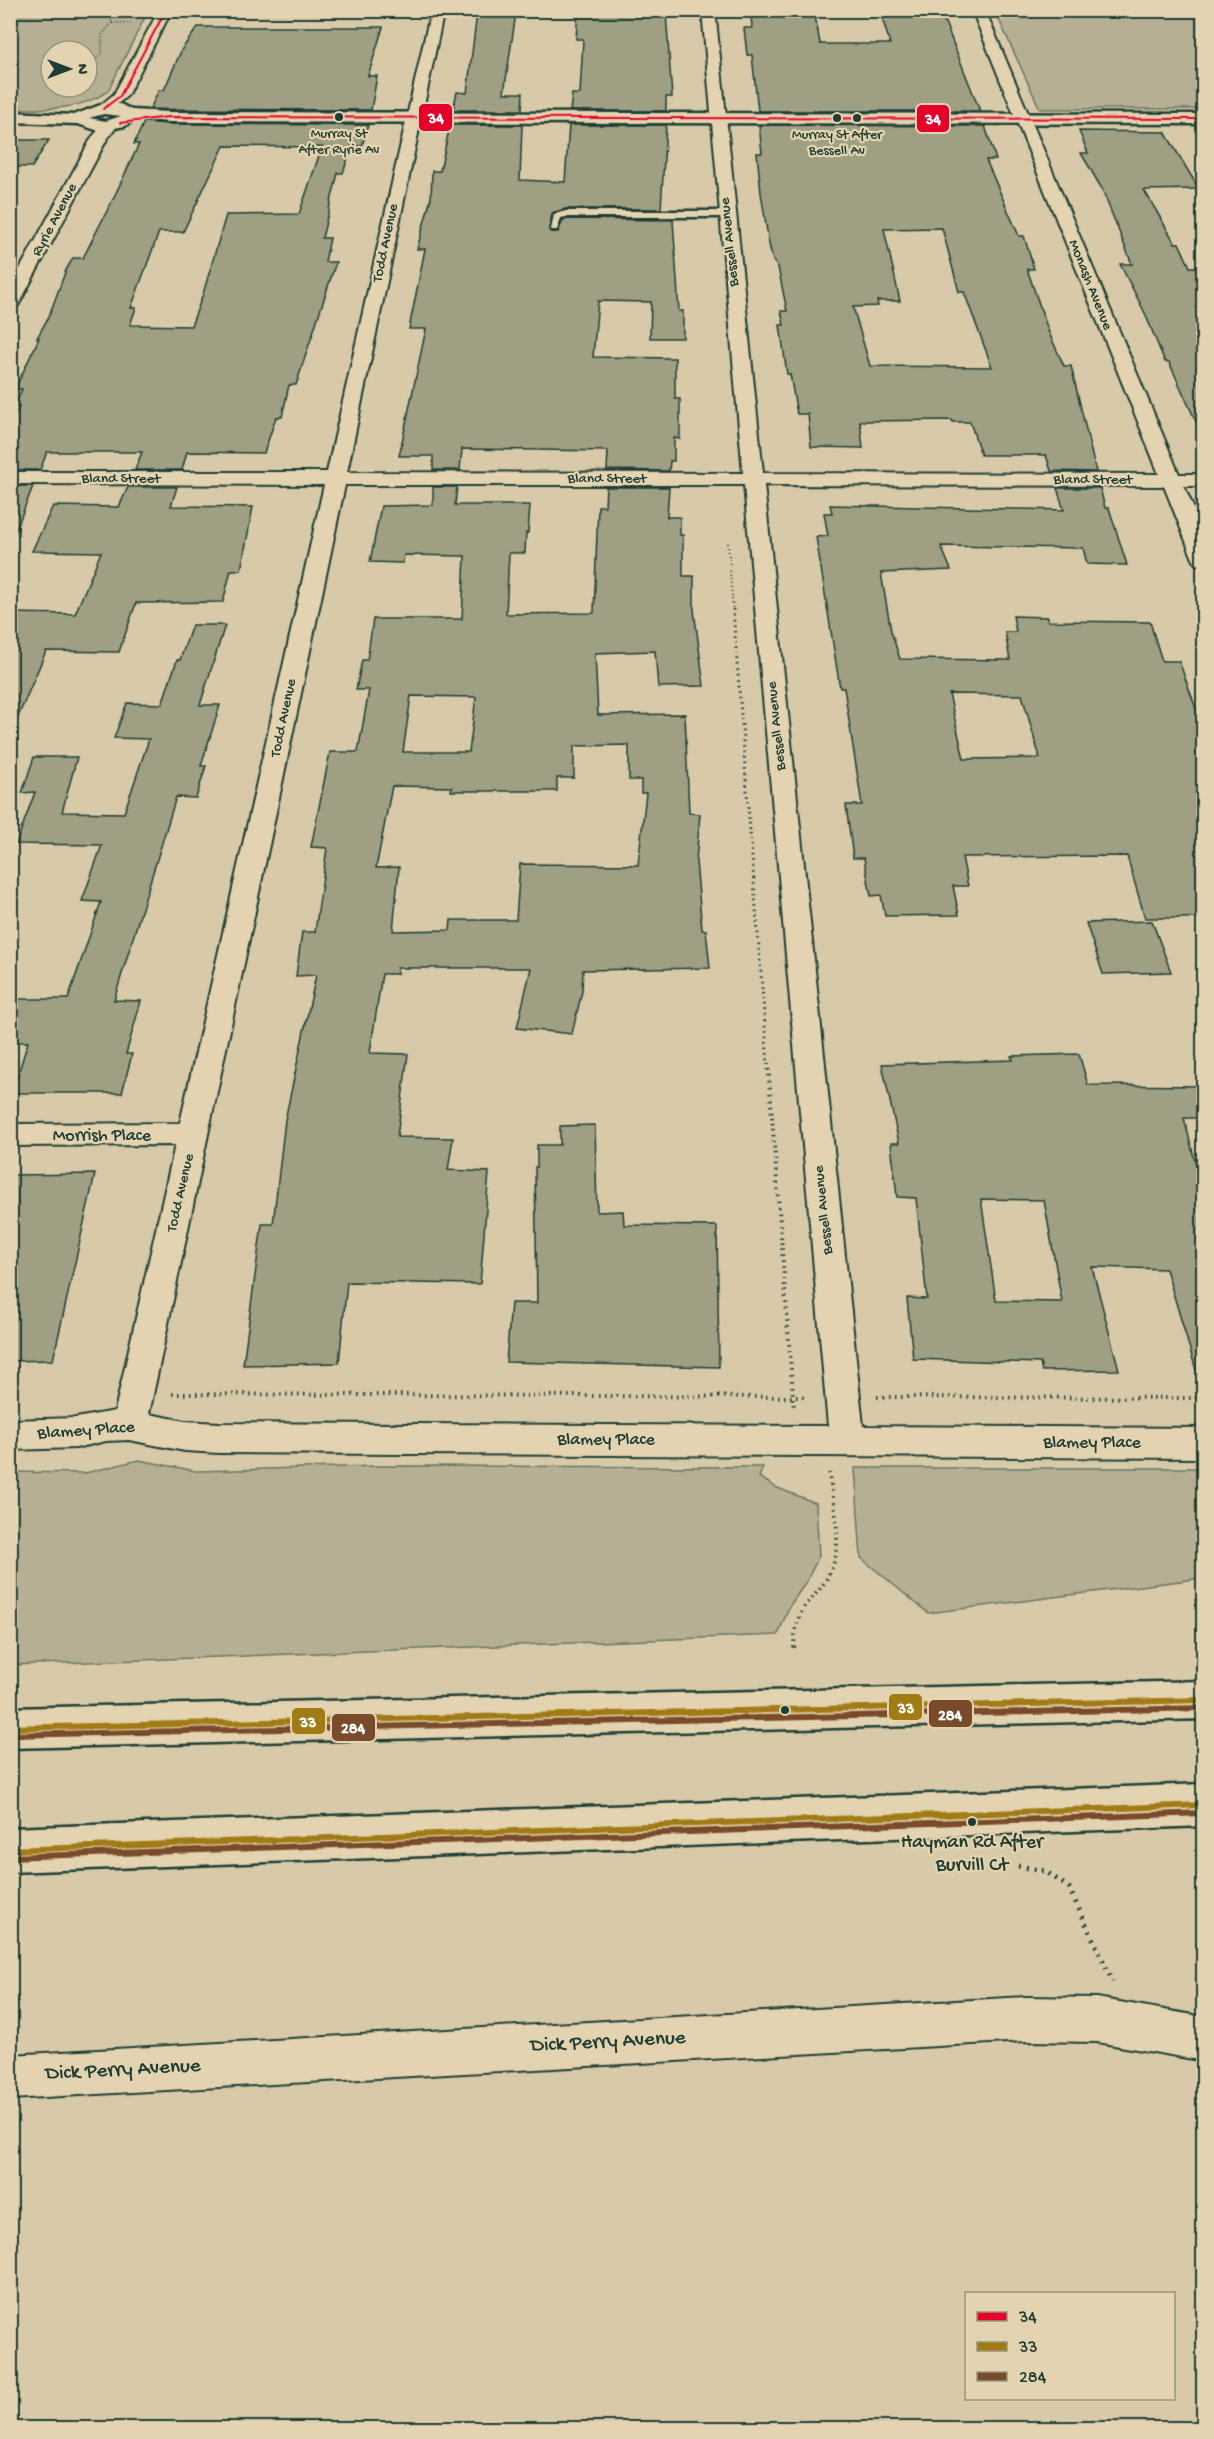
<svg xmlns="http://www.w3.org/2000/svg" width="1214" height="2439" viewBox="0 0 1214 2439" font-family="'Gochi Hand',sans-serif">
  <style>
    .green { fill: #b6af93; stroke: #6a7664; stroke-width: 1.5; fill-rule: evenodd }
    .building { fill: #9f9f84; stroke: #1f3d34; stroke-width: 1.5; fill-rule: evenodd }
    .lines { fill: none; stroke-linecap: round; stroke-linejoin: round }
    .service-casing { stroke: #1f3d34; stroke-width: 5 }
    .minor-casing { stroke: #1f3d34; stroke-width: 4 }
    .secondary-casing { stroke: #1f3d34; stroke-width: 5 }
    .primary-casing { stroke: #1f3d34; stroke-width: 5 }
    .path-far4 { stroke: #1f3d34; stroke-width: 1.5; stroke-dasharray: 1 2; stroke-linecap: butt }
    .path-far3 { stroke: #1f3d34; stroke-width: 2; stroke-dasharray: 1 3; stroke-linecap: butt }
    .path-far2 { stroke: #1f3d34; stroke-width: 3; stroke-dasharray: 1.5 4; stroke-linecap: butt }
    .path-far1 { stroke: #1f3d34; stroke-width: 4; stroke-dasharray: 1.5 4.5; stroke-linecap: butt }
    .path { stroke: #1f3d34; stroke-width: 5; stroke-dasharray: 2 6; stroke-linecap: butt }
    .service { fill: #e4d3b0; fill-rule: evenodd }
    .minor { fill: #e4d3b0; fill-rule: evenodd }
    .secondary { fill: #e4d3b0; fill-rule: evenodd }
    .primary { fill: #e4d3b0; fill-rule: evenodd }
    .bus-1-casing { stroke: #e4d3b0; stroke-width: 4.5 }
    .bus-2-casing { stroke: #e4d3b0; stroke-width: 10 }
    .bus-3-casing { stroke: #e4d3b0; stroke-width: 10 }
    .bus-1 { stroke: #e4002b; stroke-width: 2 }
    .bus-2 { stroke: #a17c15; stroke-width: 6 }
    .bus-3 { stroke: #7a4b2a; stroke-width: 6 }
    .bus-dot { fill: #1f3d34; stroke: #e4d3b0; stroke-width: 2 }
    .labels { text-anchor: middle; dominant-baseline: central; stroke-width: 4.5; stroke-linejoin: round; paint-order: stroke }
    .far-bus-label { font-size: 14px; fill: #1f3d34; stroke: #e4d3b0 }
    .far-street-label { font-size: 15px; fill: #1f3d34; stroke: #e4d3b0 }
    .street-label { font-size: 18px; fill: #1f3d34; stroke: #e4d3b0 }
    .near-bus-label { font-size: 20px; fill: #1f3d34; stroke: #e4d3b0 }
    .near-street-label { font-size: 21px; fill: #1f3d34; stroke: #e4d3b0 }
    .line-badge { stroke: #e4d3b0; stroke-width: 2 }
    .badge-label { font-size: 16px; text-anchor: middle; font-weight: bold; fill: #fff }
  </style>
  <rect width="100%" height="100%" fill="#d8caa8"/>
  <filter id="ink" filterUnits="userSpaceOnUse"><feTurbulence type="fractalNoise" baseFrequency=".0167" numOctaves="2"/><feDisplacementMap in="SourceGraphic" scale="12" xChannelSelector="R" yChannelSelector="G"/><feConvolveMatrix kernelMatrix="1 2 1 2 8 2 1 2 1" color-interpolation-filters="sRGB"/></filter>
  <g filter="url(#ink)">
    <path class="green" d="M 11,10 L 148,10 L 148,11 L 108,91 C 81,111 42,109 11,109 ZM 51,51 L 87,51 L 87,87 L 51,87 Z
      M 995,11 L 1203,11 L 1203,109 L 1040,109 Z
      M 139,1460 L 196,1471 L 377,1466 L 763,1467 L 759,1477 L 775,1487 L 816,1503 L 819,1556 L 806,1582 L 789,1607 L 778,1635 L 11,1665 L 11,1472 L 85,1473 Z
      M 855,1468 L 1203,1468 L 1203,1578 L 928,1613 L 861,1558 Z"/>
    <path class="building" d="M 578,11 L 666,13 L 672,97 L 666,97 L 666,111 L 570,111 L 572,94 L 580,94 L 583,39 L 576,39 Z
      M 477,13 L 516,13 L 504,93 L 523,93 L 522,110 L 453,110 L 457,92 L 467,93 Z
      M 881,14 L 931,14 L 933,20 L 944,20 L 980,111 L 758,111 L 752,55 L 747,55 L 744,28 L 752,28 L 751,15 L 815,15 L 820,44 L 890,44 Z
      M 198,27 L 383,27 L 368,76 L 377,76 L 371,110 L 150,109 L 159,90 L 164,90 L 182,49 Z
      M 144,122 L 168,124 L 368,125 L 362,146 L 352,146 L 343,173 L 338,173 L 322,238 L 330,238 L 325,262 L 336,262 L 296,385 L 289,385 L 282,417 L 276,417 L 264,453 L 187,452 L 182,470 L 135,470 L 142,452 L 47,452 L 40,470 L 10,470 L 10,423 L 19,407 L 14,407 L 22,389 L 15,389 L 39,338 L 37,338 L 49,316 L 66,270 L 73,258 L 83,258 L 114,197 L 139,144 L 134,144 ZM 224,146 L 322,147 L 299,214 L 226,215 L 203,294 L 191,326 L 130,325 L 136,308 L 131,308 L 159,232 L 183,232 Z
      M 450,125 L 522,125 L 520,180 L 565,182 L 569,125 L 666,125 L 661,209 L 565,209 L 552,214 L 549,230 L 551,232 L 558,232 L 563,220 L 566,219 L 673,220 L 679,311 L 683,311 L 683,338 L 650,338 L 651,302 L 598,301 L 593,357 L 675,358 L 675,399 L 680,399 L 680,439 L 674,438 L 674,461 L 670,461 L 669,471 L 607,470 L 608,451 L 462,449 L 460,470 L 433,470 L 433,456 L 399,456 L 426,329 L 409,329 L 425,249 L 417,249 L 431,198 L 432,171 L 440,171 Z
      M 759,125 L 985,126 L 996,160 L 986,160 L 1019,236 L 1024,236 L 1034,269 L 1027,269 L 1049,333 L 1064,366 L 1071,366 L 1096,472 L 1051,471 L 1046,455 L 981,455 L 970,422 L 953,422 L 952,420 L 860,421 L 863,448 L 811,447 L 808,414 L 797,414 L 790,374 L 787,374 L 780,325 L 784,325 L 781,311 L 787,311 L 778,267 L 773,261 L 769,244 L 761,193 L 757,153 L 762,153 ZM 942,228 L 959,292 L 964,292 L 992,367 L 870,366 L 853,307 L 878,306 L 877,301 L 900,301 L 884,229 Z
      M 1079,131 L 1165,132 L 1199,189 L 1144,190 L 1175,243 L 1179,243 L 1190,267 L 1203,267 L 1203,437 L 1169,362 L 1165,362 L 1144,311 L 1120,264 L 1132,264 L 1102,189 L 1081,153 L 1088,153 Z
      M 10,140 L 49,140 L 32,167 L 10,167 Z
      M 10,486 L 33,486 L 12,540 L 10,540 Z
      M 128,487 L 177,487 L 171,506 L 253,507 L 241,570 L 231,570 L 223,602 L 136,603 L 119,652 L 46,651 L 10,736 L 10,613 L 75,614 L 101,552 L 32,551 L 53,506 L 119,507 Z
      M 433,487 L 457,487 L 455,505 L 530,505 L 528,533 L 526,533 L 525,553 L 509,553 L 506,614 L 594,613 L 598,506 L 605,506 L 606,487 L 669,487 L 667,517 L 680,517 L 680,535 L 683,535 L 683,576 L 694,576 L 694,610 L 704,686 L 658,687 L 655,651 L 595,653 L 598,715 L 685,714 L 689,813 L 700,814 L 696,861 L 702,930 L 706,930 L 710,968 L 583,970 L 582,991 L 572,1034 L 517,1028 L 531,968 L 397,968 L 397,974 L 382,974 L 370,1053 L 408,1054 L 397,1137 L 453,1138 L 448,1170 L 489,1172 L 480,1284 L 347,1282 L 339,1363 L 243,1365 L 262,1224 L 273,1224 L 285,1120 L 316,975 L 296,976 L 302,932 L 315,932 L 327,848 L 311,847 L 330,752 L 358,752 L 369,690 L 356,690 L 362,660 L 367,660 L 373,619 L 462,619 L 465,556 L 404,555 L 403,563 L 370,562 L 381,506 L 433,505 ZM 411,696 L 476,697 L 469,752 L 403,752 ZM 629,745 L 629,780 L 641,780 L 641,793 L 646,793 L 638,865 L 520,864 L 516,920 L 451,920 L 450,930 L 393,931 L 399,867 L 376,868 L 392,786 L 452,787 L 451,791 L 557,791 L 557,778 L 574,778 L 574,746 Z
      M 1057,488 L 1100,488 L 1105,508 L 1109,508 L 1127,565 L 1087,564 L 1083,548 L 941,546 L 951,570 L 881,573 L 891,631 L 900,659 L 1010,660 L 1005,632 L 1016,632 L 1013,616 L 1048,617 L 1048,621 L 1150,622 L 1162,661 L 1179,661 L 1199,717 L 1203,717 L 1203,918 L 1145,918 L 1127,856 L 962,857 L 968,886 L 953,886 L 959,915 L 885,916 L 881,895 L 871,896 L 864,858 L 853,858 L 846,805 L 862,805 L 844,688 L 840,688 L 816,537 L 828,536 L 824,513 L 832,513 L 830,505 L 1064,510 ZM 949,694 L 1022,695 L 1040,758 L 964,759 Z
      M 192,625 L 225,625 L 200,705 L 220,705 L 201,766 L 206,766 L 196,798 L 176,797 L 114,1000 L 141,1001 L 126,1054 L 132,1054 L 122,1093 L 12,1093 L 28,1042 L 10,1042 L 10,999 L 68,999 L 101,902 L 82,901 L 102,845 L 16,844 L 35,792 L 22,793 L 34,757 L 77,757 L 62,812 L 124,813 L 149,739 L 114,738 L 127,703 L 162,704 L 177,660 L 180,660 Z
      M 1152,921 L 1171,972 L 1103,974 L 1086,923 Z
      M 1079,1054 L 1088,1085 L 1203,1086 L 1203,1118 L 1184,1118 L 1203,1192 L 1203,1369 L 1196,1370 L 1166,1269 L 1092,1267 L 1119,1370 L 1042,1371 L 1040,1363 L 913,1359 L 907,1298 L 927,1299 L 916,1198 L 897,1197 L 891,1143 L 899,1143 L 882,1064 L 1013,1060 L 1011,1056 ZM 981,1199 L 1044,1200 L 1062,1302 L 996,1301 Z
      M 595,1125 L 597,1212 L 623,1211 L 624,1225 L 717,1226 L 719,1367 L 506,1362 L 511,1303 L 537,1303 L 535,1167 L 537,1167 L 537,1145 L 560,1145 L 560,1126 Z
      M 95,1174 L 53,1360 L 10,1361 L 10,1175 Z"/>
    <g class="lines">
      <g class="service-casing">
        <path id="service" d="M 566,211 L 728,211 L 732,214 L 728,217 L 566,217 L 561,218 L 557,230 L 551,230 L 554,214 Z"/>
      </g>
      <g class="minor-casing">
        <path id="minor" d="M 159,10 L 172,10 L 127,96 L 108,112 L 98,112 L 96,109 L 114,94 Z
          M 431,10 L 444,10 L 347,472 L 743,473 L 702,10 L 715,10 L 763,473 L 1159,474 L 972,10 L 985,10 L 1179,474 L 1204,474 L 1204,486 L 1184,486 L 1204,532 L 1204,565 L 1196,564 L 1193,559 L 1164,486 L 764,485 L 863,1426 L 1204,1428 L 1204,1458 L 219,1453 L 185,1451 L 129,1440 L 106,1441 L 76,1448 L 10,1450 L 10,1420 L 76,1418 L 115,1411 L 175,1145 L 10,1146 L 10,1124 L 180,1123 L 324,485 L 10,484 L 10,472 L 327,472 ZM 345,485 L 744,485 L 828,1426 L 219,1423 L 185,1421 L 149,1414 Z
          M 111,121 L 118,125 L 107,139 L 19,304 L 16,308 L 10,309 L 10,287 L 92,137 L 106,122 Z
          M 1026,1997 L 1097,1998 L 1204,2017 L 1204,2061 L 1097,2042 L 1026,2041 L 10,2099 L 10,2055 Z"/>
      </g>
      <g class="secondary-casing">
        <path id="secondary" d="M 103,104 L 120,104 L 132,110 L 168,112 L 1204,114 L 1204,124 L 168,122 L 136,119 L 125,126 L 99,131 L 78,124 L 10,122 L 10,112 L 74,115 ZM 104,114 L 121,116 L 106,121 L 89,118 Z"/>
      </g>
      <g class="primary-casing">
        <path id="primary" d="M 1204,1681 L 1204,1719 L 10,1748 L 10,1708 Z
          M 1204,1784 L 1204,1826 L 10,1872 L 10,1828 Z"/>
      </g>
      <path class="path-far4" d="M 10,17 C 42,9 81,3 111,18 L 112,23 L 102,35 L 102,54 L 87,67
        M 112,23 L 132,23"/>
      <path class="path-far3" d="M 728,543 L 733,611"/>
      <path class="path-far2" d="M 733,609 L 768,1065"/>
      <path class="path-far1" d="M 768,1063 L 794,1409
        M 172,1394 L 806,1397
        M 877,1397 L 1204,1398
        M 794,1648 C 795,1599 815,1606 831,1570 C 844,1542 833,1502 829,1473"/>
      <path class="path" d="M 1018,1866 L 1045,1871 L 1069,1888 L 1113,1982"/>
      <use href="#service" class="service"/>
      <use href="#minor" class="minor"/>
      <use href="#secondary" class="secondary"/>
      <use href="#primary" class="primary"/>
      <g class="bus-1-casing">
        <path id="bus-1" d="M 103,109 L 120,96 L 166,10
          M 120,123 L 168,117 L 1204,119"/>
      </g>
      <g class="bus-2-casing">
        <path id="bus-2" d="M 10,1728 L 1204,1700
          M 10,1850 L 1204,1805"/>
      </g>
      <g class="bus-3-casing">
        <path id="bus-3" d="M 10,1735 L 1204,1708
          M 10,1857 L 1204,1813"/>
      </g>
      <use href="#bus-1" class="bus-1"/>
      <use href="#bus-2" class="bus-2"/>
      <use href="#bus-3" class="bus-3"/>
    </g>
  </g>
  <g class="bus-dot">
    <circle cx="339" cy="117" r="5"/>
    <circle cx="837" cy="118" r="5"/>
    <circle cx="857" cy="118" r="5"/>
    <circle cx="785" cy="1710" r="5"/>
    <circle cx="972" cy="1822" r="5"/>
  </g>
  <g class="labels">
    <g class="far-bus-label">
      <text x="339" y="134">Murray St<tspan x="339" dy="16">After Ryrie Av</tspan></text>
      <text x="837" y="135">Murray St After<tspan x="837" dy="16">Bessell Av</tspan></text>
    </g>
    <g class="far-street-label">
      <text transform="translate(55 220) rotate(-62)">Ryrie Avenue</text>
      <text transform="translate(730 242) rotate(-96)">Bessell Avenue</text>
      <text transform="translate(386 243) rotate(-78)">Todd Avenue</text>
      <text transform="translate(1090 285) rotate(68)">Monash Avenue</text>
      <text x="121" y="479">Bland Street</text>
      <text x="607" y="479">Bland Street</text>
      <text x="1093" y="480">Bland Street</text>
      <text transform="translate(284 718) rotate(-78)">Todd Avenue</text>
      <text transform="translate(777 726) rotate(-96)">Bessell Avenue</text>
      <text transform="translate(181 1193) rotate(-77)">Todd Avenue</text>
      <text transform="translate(824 1210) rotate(-96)">Bessell Avenue</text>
    </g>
    <g class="street-label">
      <text x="102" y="1136">Morrish Place</text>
      <text transform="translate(86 1431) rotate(-4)">Blamey Place</text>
      <text x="606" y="1440">Blamey Place</text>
      <text x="1092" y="1443">Blamey Place</text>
    </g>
    <g class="near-bus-label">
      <text x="972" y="1843">Hayman Rd After<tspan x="972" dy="23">Burvill Ct</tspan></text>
    </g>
    <g class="near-street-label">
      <text transform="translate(608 2043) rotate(-3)">Dick Perry Avenue</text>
      <text transform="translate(123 2071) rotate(-3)">Dick Perry Avenue</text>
    </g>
  </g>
  <g class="line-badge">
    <rect x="418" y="103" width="35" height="29" rx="6" fill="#e4002b"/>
    <rect x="916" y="104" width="34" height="29" rx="6" fill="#e4002b"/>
    <rect x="888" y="1693" width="35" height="28" rx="6" fill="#a17c15"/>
    <rect x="928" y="1699" width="45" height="29" rx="6" fill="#7a4b2a"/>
    <rect x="291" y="1707" width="35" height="28" rx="6" fill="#a17c15"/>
    <rect x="331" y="1713" width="45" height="29" rx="6" fill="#7a4b2a"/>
  </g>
  <g class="badge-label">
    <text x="436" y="123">34</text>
    <text x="933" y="124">34</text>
    <text x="906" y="1713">33</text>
    <text x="950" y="1720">284</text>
    <text x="308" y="1727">33</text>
    <text x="353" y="1733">284</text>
  </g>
  <rect width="1214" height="2439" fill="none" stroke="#e4d3b0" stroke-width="36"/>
  <rect x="18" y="18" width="1178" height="2403" fill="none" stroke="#1f3d34" stroke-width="2" filter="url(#ink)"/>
  <rect x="965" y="2292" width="210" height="108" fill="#e4d3b0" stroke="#95977e" stroke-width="1.5"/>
  <rect x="977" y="2312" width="30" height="9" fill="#e4002b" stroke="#95977e" stroke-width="1.5"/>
  <text x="1019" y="2322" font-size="18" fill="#1f3d34">34</text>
  <rect x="977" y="2342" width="30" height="9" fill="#a17c15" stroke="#95977e" stroke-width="1.5"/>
  <text x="1019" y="2352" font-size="18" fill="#1f3d34">33</text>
  <rect x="977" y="2372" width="30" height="9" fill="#7a4b2a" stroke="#95977e" stroke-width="1.5"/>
  <text x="1019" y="2382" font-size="18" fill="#1f3d34">284</text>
  <g transform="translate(69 69) rotate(90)"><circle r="28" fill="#e4d3b0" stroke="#95977e" stroke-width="1.5"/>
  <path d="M0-4.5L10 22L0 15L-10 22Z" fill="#1f3d34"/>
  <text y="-9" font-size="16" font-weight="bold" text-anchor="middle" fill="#1f3d34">N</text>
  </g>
</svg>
